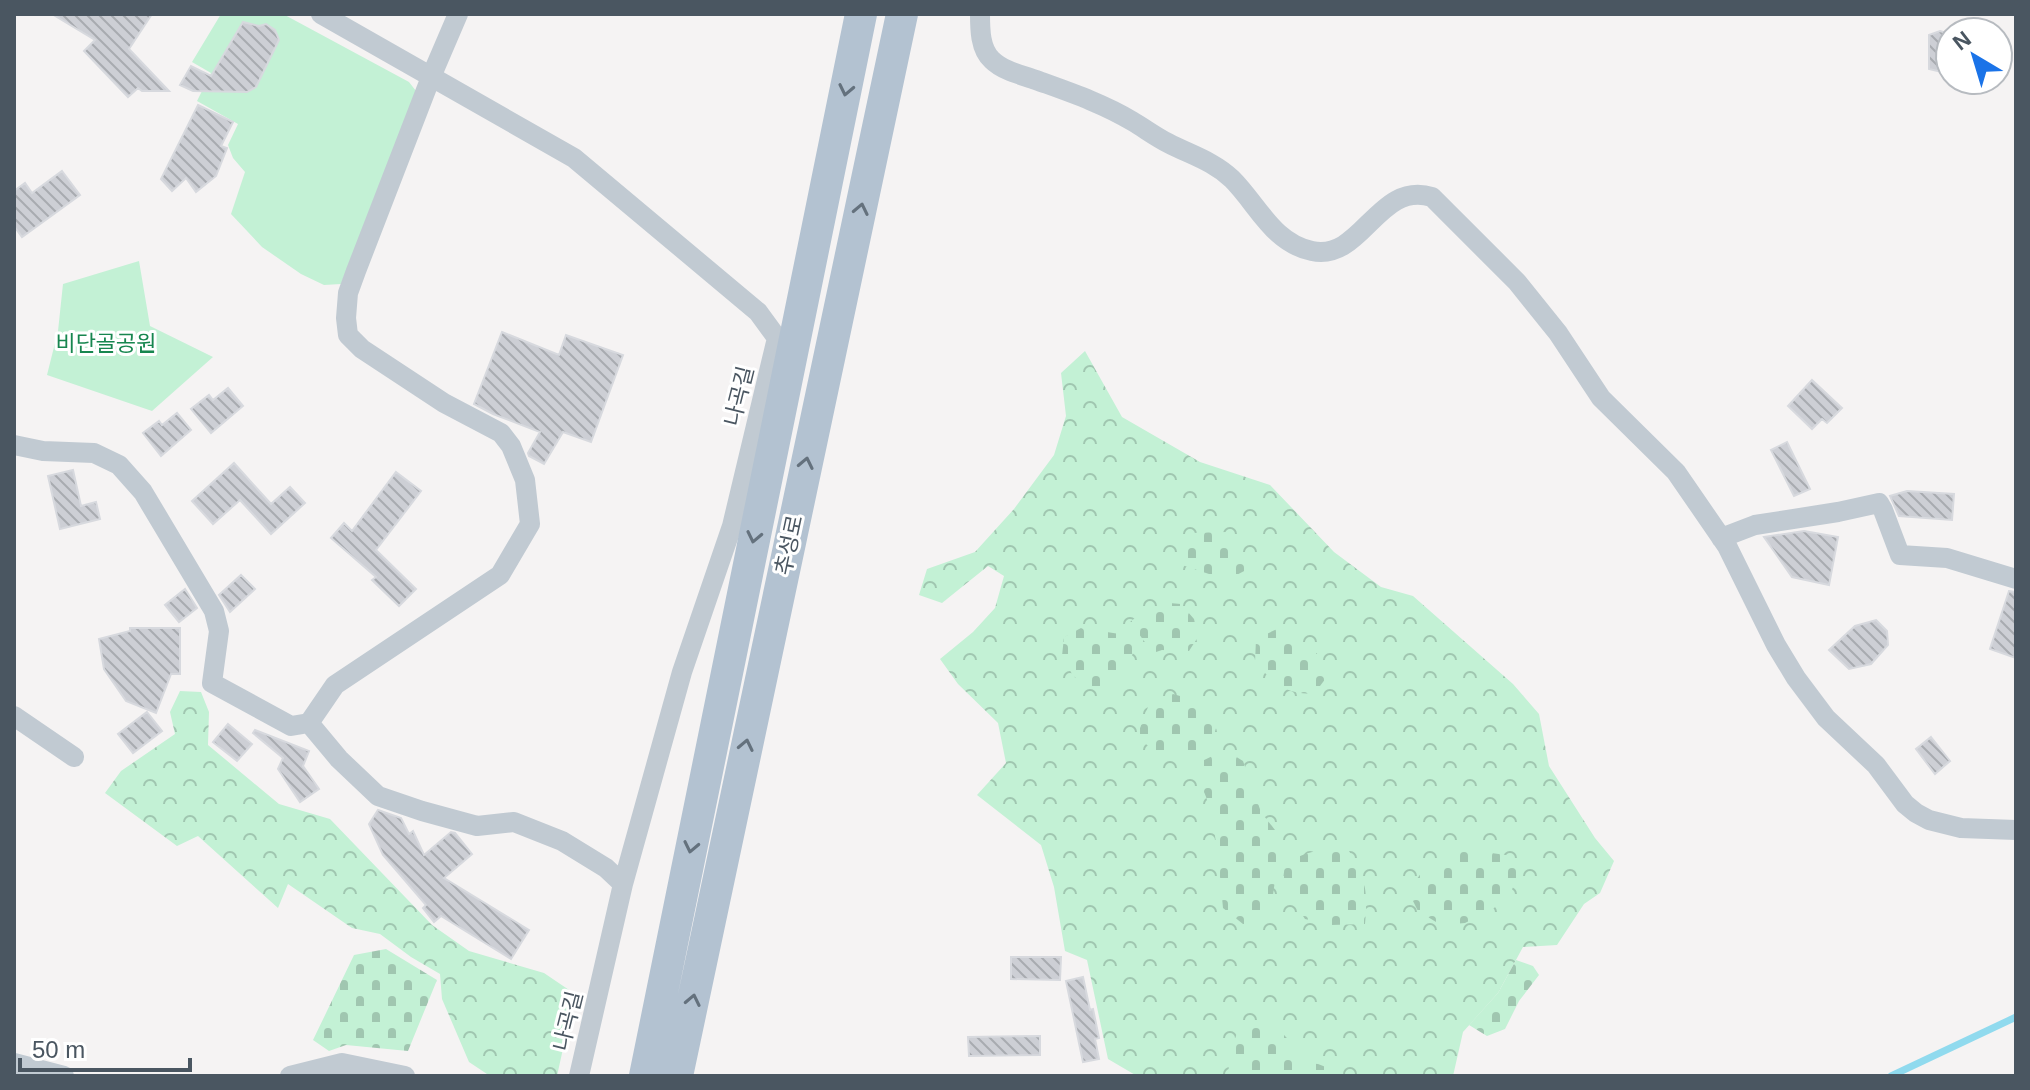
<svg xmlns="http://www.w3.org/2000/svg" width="2030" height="1090" viewBox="0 0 2030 1090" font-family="Arial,'Noto Sans KR',sans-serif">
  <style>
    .green { fill: #c3f1d5 }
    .forest { fill: url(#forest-crowns) }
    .cemetery { fill: url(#cemetery-stones) }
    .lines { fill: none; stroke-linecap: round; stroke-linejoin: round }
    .stream { stroke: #90daee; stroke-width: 7 }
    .building { fill: url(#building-back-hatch); stroke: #d7d9de; stroke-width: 2 }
    .minor { stroke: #c1cad2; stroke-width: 20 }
    .primary { stroke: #b3c2d1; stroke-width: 32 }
    .oneway { stroke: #64717d }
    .labels { text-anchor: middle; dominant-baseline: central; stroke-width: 6; stroke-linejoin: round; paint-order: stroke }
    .park-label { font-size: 22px; fill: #17864f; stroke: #fff }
    .street-label { font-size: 22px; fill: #4a5661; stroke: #fff }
  </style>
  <defs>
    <pattern id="forest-crowns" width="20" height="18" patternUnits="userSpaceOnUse" patternTransform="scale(2)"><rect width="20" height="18" fill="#c3f1d5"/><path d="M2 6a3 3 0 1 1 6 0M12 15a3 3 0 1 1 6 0" fill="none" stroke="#a0c6b0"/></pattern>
    <pattern id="cemetery-stones" width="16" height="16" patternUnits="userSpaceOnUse" patternTransform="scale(2)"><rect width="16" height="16" fill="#c3f1d5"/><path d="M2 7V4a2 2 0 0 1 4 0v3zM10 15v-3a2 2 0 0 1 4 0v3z" fill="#a0c6b0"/></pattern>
    <pattern id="building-back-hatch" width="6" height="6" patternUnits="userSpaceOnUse" patternTransform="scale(2)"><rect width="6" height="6" fill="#cdcfd5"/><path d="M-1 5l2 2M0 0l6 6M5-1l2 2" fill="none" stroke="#a8abb0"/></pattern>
  </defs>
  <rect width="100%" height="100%" fill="#f5f3f3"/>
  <path class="green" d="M 221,14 L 283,14 L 409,82 L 416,91 L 341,284 L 324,285 L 301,274 L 262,247 L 231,214 L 245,172 L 233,158 L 228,145 L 238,124 L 197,101 L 211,73 L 192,62 Z
    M 139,261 L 150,326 L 213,357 L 152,411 L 47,375 L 58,331 L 63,284 Z"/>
  <path class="forest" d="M 1085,351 L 1122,417 L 1200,462 L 1270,485 L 1334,552 L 1381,587 L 1413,596 L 1513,684 L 1539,714 L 1549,766 L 1595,838 L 1614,861 L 1600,893 L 1584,904 L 1557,945 L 1523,947 L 1498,993 L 1463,1032 L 1453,1076 L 1137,1076 L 1108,1059 L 1087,960 L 1065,951 L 1054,887 L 1041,845 L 977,795 L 1006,763 L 998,723 L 958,684 L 940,659 L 973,632 L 995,608 L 1004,576 L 988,566 L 942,603 L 919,595 L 927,569 L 975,552 L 1014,509 L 1054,455 L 1066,416 L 1061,373 Z
    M 180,691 L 201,692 L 209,712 L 208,745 L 279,804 L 330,819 L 432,925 L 469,951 L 544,973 L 575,994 L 557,1076 L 490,1076 L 469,1062 L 442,999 L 440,974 L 411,957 L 380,934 L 352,928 L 288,884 L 278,908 L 198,836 L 177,846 L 105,793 L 121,771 L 175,734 L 170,712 Z"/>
  <path class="cemetery" d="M 1226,532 C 1235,543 1239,557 1248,569 L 1227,580 L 1182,565 L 1180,552 L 1191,533 Z
    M 1169,603 L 1181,604 L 1194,619 L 1198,637 L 1189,651 L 1162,650 L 1153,653 L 1130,622 L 1145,610 Z
    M 1081,628 L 1126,635 L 1135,647 L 1129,664 L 1112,685 L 1086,689 L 1072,674 L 1062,656 L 1064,637 Z
    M 1277,629 L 1295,635 L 1322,658 L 1326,678 L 1314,694 C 1283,694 1275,683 1255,663 L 1256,639 Z
    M 1173,694 L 1194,700 L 1220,715 L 1209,751 L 1186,755 L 1156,753 L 1137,736 L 1148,707 Z
    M 1225,750 L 1243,761 L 1261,812 L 1275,830 L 1279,851 L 1272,902 L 1261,924 L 1243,924 L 1223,908 C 1220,876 1217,834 1208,803 C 1202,781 1195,788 1200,762 Z
    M 1346,847 C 1366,874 1368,891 1365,924 L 1331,925 L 1305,919 L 1284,887 L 1283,866 C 1301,852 1324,848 1346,847 Z
    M 1455,848 L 1513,856 L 1519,872 L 1511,892 L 1493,909 L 1465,923 L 1441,925 L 1418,911 L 1408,891 L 1422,872 Z
    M 386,949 L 437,980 L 408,1051 L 346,1045 L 329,1051 L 313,1040 L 354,955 Z
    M 1516,960 L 1533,966 L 1539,975 L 1519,1001 L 1505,1029 L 1487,1036 L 1469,1025 L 1498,993 Z
    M 1240,1024 C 1274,1024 1279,1024 1298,1054 L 1295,1062 L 1318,1064 L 1349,1076 L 1228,1076 L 1230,1054 Z"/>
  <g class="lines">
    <path class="stream" d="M 1891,1076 L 2016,1017"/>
  </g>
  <path class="building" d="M 52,14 L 152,14 L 129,49 L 169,91 L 142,91 L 138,88 L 128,97 L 84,51 L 95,40 Z
    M 243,22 L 259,26 L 266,24 L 275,30 L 279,40 L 256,87 L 247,92 L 193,91 L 180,85 L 191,66 L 211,76 Z
    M 1940,31 L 1950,34 L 1950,74 L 1929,69 L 1929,35 Z
    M 198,105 L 233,122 L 221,146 L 227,148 L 216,176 L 196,192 L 186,178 L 172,191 L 161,179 Z
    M 62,171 L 80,195 L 22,237 L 14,226 L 14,191 L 25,183 L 32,193 Z
    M 502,332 L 559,355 L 566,335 L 623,355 L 591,442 L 563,432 L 544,464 L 529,456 L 528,453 L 540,432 L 493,414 L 474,404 Z
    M 1812,380 L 1842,408 L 1827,423 L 1822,419 L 1812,429 L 1788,406 Z
    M 228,388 L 243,406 L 211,433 L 191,409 L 209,395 L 213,400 Z
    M 177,413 L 191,430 L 161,456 L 143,433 L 159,421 L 162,425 Z
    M 1787,442 L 1810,489 L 1794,496 L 1771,450 Z
    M 234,463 L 271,504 L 290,487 L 305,503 L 271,534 L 240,500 L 213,524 L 192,501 Z
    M 73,470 L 81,506 L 96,502 L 100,519 L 60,529 L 48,476 Z
    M 396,472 L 421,491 L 376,550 L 416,589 L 399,606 L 372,580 L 376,577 L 331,538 L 344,523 L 352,531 Z
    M 1907,491 L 1954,494 L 1952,520 L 1899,516 L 1890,496 Z
    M 1804,531 L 1838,537 L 1829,585 L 1792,577 L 1764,537 Z
    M 241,575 L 255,589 L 230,612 L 219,595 Z
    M 185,589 L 197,608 L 179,622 L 165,605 Z
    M 2009,591 L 2016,592 L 2016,658 L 1990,649 Z
    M 1876,620 L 1887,631 L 1888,645 L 1871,664 L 1849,669 L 1829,650 L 1855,626 Z
    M 130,628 L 180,628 L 180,674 L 171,674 L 156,713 L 126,701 L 104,669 L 99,639 L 130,631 Z
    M 147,712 L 162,731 L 133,753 L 118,734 Z
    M 228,724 L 252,744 L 237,761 L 213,742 Z
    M 255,730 L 309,751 L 303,766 L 319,789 L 300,802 L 278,769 L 283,758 L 253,733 Z
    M 1931,737 L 1950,761 L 1935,774 L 1916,749 Z
    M 378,810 L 401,818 L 409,834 L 413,831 L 424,855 L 451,832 L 455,833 L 472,854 L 444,878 L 529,930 L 511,959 L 441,916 L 434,922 L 423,908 L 426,905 L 383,855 L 369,824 Z
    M 1011,957 L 1061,957 L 1060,980 L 1011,979 Z
    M 1083,977 L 1090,1010 L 1093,1009 L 1099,1038 L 1095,1039 L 1099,1059 L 1083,1062 L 1066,981 Z
    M 1040,1036 L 1040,1055 L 969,1056 L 968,1037 Z"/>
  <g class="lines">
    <path class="minor" d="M 321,14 L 574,158 L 758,312 L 777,338 L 732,526 L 682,672 L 623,884 L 579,1076
      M 980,14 C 980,29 980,49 992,60 C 1003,71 1022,75 1036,80 C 1069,92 1102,103 1132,121 C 1144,128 1156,137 1168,143 C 1191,155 1213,161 1232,179 C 1258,205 1273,243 1312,251 C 1362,262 1378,180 1432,197 L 1517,282 L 1558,333 L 1601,398 L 1676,472 L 1727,546 L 1776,645 L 1796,678 L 1826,718 L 1876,765 L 1905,804 L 1916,813 L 1929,820 L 1961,828 L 2016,830
      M 14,445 L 43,451 L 94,453 L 119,465 L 143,492 L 214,611 L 219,631 L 212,683 L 291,726 L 309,723 L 339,759 L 378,796 L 422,811 L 477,826 L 514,822 L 562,841 L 606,868 L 623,884
      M 1721,538 L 1755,525 L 1838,512 L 1879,503 L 1883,510 L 1900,555 L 1947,558 L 2016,579
      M 14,716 L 74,757
      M 309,723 L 335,685 L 500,575 L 530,524 L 525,480 L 511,446 L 501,433 L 444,403 L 362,349 L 348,335 L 346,318 L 348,293 L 356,271 L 431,77 L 458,14
      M 14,1063 L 64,1076
      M 290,1076 L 342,1063 L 405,1076"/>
    <path class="primary" d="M 645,1076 L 861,14
      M 677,1076 L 902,14"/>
  </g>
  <defs><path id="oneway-chevron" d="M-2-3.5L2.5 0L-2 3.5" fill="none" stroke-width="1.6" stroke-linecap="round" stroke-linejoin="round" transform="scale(2)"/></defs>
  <g class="oneway">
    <use href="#oneway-chevron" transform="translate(846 90) rotate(102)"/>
    <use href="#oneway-chevron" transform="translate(861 209) rotate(-78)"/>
    <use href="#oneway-chevron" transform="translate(806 463) rotate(-78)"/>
    <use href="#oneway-chevron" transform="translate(754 537) rotate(102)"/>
    <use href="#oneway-chevron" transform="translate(746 745) rotate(-78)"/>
    <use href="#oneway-chevron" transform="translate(691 847) rotate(102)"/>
    <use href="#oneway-chevron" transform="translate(693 1000) rotate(-78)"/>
  </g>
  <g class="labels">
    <g class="park-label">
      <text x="106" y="343">비단골공원</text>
    </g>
    <g class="street-label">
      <text transform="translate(739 396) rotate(-76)">나곡길</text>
      <text transform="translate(789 545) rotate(-78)">추성로</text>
      <text transform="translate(568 1021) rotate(-76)">나곡길</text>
    </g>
  </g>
  <rect width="2030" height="1090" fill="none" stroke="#4a5661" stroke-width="32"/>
  <g transform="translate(1974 56) rotate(322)"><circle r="38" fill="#ffffff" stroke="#b7bbc0" stroke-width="2"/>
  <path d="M0-6L14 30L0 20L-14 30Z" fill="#1a73e8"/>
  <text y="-12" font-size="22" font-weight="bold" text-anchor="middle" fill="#4a5661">N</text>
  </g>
  <path d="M20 1058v12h170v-12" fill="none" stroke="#4a5661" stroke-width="4"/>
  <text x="32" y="1058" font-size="24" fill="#4a5661" stroke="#ffffff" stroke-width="6" paint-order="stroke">50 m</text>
</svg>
